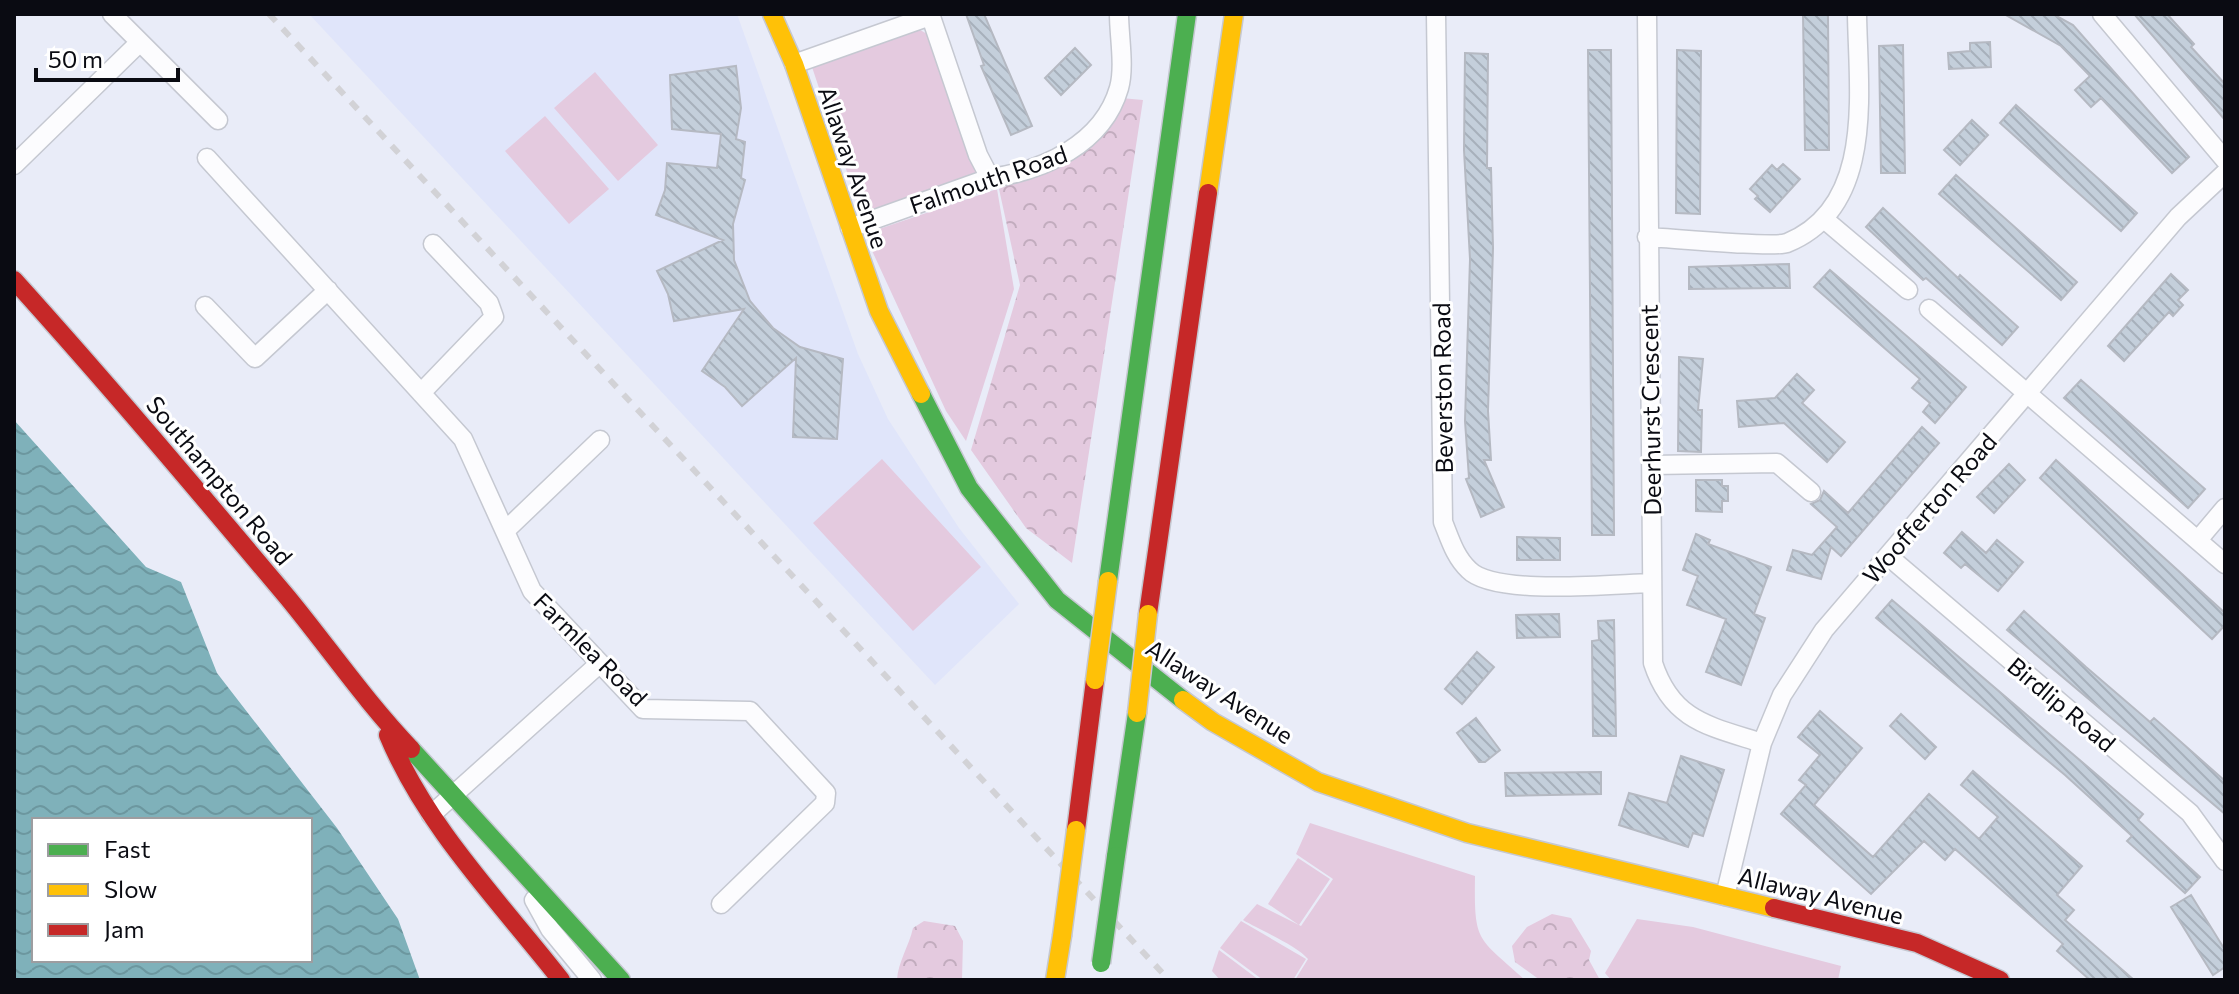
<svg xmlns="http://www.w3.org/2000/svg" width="2239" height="994" viewBox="0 0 2239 994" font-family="Commissioner,sans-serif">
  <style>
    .built { fill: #e0e5fa }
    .grass { fill: #e4cadf }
    .forest { fill: url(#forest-crowns) }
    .water { fill: url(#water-waves); fill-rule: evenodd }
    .building { fill: url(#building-back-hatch); stroke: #b5b9c2; stroke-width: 2 }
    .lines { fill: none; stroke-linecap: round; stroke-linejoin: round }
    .street-casing { stroke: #c5c8d1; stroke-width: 21 }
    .fast-casing { stroke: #c5c8d1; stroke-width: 21 }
    .slow-casing { stroke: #c5c8d1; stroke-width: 21 }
    .jam-casing { stroke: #c5c8d1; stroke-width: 21 }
    .street { stroke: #fcfcfe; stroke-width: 18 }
    .fast { stroke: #4caf50; stroke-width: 18 }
    .slow { stroke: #ffc107; stroke-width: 18 }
    .jam { stroke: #c62828; stroke-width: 18 }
    .rail { stroke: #d2d2d6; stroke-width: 6; stroke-dasharray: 10 10; stroke-linecap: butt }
    .fast-bridge-casing { stroke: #c5c8d1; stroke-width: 21; stroke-linecap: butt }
    .slow-bridge-casing { stroke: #c5c8d1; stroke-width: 21; stroke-linecap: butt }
    .fast-bridge { stroke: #4caf50; stroke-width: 18 }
    .slow-bridge { stroke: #ffc107; stroke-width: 18 }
    .labels { text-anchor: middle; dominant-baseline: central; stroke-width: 6; stroke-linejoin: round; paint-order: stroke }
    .street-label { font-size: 24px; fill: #0a0b12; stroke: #fff }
  </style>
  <defs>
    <pattern id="forest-crowns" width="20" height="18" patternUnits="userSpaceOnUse" patternTransform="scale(2)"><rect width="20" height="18" fill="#e4cadf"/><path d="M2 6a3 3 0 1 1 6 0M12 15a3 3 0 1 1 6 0" fill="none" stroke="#c2acbe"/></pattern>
    <pattern id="water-waves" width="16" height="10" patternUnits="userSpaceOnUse" patternTransform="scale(2)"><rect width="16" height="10" fill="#7fb1ba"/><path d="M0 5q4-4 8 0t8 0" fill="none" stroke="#6c979f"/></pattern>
    <pattern id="building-back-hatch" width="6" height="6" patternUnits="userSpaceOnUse" patternTransform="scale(2)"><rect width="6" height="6" fill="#c4cfdb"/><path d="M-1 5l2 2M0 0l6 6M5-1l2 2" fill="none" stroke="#a7b0bb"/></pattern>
  </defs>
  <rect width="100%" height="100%" fill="#e9ecf8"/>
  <path class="built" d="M 309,14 L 737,14 L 858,354 L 888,419 L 959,528 L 1019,604 L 935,685 Z"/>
  <path class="grass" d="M 920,30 L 929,35 L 976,174 L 862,217 L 812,67 Z
    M 595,72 L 658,145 L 618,181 L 554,108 Z
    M 545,116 L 609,189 L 569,224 L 505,151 Z
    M 997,189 L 1014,289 L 966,441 L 946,411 L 868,242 L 879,229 Z
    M 882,459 L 981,567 L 913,631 L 813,523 Z
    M 1310,823 L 1475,876 C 1474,944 1477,936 1525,980 L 1295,980 L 1308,959 C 1298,946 1260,930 1243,920 L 1257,904 L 1301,926 L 1333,879 L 1296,854 Z
    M 1298,858 L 1330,879 L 1299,925 L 1268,904 Z
    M 1637,919 L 1693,927 L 1841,966 L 1838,980 L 1611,980 L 1605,973 Z
    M 1241,921 L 1306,959 L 1293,980 L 1263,980 L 1220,948 Z
    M 1219,950 L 1259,980 L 1220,980 L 1212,971 Z"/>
  <path class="forest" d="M 1121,98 L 1143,100 L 1072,563 L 1026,528 L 971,450 L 1020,285 L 999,189 L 1071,160 L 1107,130 Z
    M 1552,914 L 1571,918 L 1591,951 L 1589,960 L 1600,980 L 1540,980 L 1515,962 L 1512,946 L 1527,927 Z
    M 924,921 L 955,926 L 963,941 L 962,980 L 897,980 C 898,962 909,946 913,928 Z"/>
  <path class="water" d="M 14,420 L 146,567 L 181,582 L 217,673 L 337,828 L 398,919 L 420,980 L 14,980 ZM 34,820 L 310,820 L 310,960 L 34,960 Z"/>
  <path class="building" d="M 966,14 L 984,14 L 1032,126 L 1011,135 L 981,66 L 984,65 Z
    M 1803,14 L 1828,14 L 1829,150 L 1805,150 Z
    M 2004,14 L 2053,14 L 2073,25 L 2189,157 L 2172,173 L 2101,98 L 2091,107 L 2075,90 L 2090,76 L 2061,46 Z
    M 2134,14 L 2167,14 L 2194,44 L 2191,47 L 2225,84 L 2225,120 Z
    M 1990,42 L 1991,67 L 1949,69 L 1948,53 L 1970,51 L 1970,43 Z
    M 1903,45 L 1905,173 L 1881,173 L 1879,46 Z
    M 1075,48 L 1091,65 L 1061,95 L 1045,78 Z
    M 1588,50 L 1611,50 L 1614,535 L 1592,535 Z
    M 1677,50 L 1701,51 L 1700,214 L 1676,213 Z
    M 1465,53 L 1488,54 L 1487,168 L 1491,168 L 1493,248 L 1488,411 L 1491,460 L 1484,460 L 1504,507 L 1481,517 L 1466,479 L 1469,478 L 1465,421 L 1470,259 L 1464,150 Z
    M 736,66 L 741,108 L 736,139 L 745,142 L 741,178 L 745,180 L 733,224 L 734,260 L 750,301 L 773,328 L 800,347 L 843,359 L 837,439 L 793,437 L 796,358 L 742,406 L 725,387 L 702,371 L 744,309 L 674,321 L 668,294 L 657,271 L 723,240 L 656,215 L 665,190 L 667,163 L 717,168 L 721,134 L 672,129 L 670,75 Z
    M 2016,105 L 2137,213 L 2121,231 L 2000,123 Z
    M 1972,120 L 1988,135 L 1960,165 L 1944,150 Z
    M 1783,164 L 1800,179 L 1770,212 L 1755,199 L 1758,196 L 1750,189 L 1772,165 L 1777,170 Z
    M 1956,175 L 2077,282 L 2061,300 L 1939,194 Z
    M 1883,208 L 1958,278 L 1960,275 L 2018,327 L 2002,345 L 1926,278 L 1923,280 L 1866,227 Z
    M 1789,264 L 1790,288 L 1689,289 L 1689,267 Z
    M 1830,270 L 1966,387 L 1935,423 L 1923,412 L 1930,403 L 1912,388 L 1920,379 L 1814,287 Z
    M 2171,274 L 2188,290 L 2178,300 L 2183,305 L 2173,316 L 2169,312 L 2124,361 L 2108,346 Z
    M 1679,357 L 1703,359 L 1698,410 L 1702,410 L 1701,452 L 1678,451 Z
    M 1797,374 L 1814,390 L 1802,403 L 1845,442 L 1827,462 L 1784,423 L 1739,427 L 1737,401 L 1775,398 Z
    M 2081,380 L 2205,489 L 2188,508 L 2064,398 Z
    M 1922,427 L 1939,443 L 1841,556 L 1831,547 L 1821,579 L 1787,570 L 1793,550 L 1812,555 L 1837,527 L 1811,504 L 1820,500 L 1824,491 L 1848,513 Z
    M 2056,460 L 2225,613 L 2225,625 L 2212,639 L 2040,478 Z
    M 2009,464 L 2025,480 L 1994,513 L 1977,497 Z
    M 1696,480 L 1722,480 L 1722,486 L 1728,486 L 1728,501 L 1722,501 L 1722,512 L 1696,511 Z
    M 1962,532 L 1986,553 L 1997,540 L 2023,562 L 1998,591 L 1965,564 L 1961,568 L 1944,553 Z
    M 1696,534 L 1710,540 L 1708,544 L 1771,567 L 1754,614 L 1765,618 L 1741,685 L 1706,672 L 1726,619 L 1687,605 L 1698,576 L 1683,570 Z
    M 1517,537 L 1560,538 L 1560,560 L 1517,560 Z
    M 1892,600 L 2143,814 L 2138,820 L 2200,877 L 2185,893 L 2127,841 L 2132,836 L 2065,775 L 1876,618 Z
    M 2024,611 L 2086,667 L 2150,722 L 2154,718 L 2225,781 L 2225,814 L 2007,630 Z
    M 1559,614 L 1560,637 L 1517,638 L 1516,615 Z
    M 1614,620 L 1616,736 L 1593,736 L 1592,641 L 1599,640 L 1598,621 Z
    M 1477,652 L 1494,667 L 1462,704 L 1445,689 Z
    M 1820,711 L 1862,748 L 1814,805 L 1873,857 L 1929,794 L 1979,839 L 1998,817 L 1961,785 L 1973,771 L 2082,866 L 2057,895 L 2074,910 L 2065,920 L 2134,980 L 2090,980 L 2057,951 L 2063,944 L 1955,849 L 1945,860 L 1924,841 L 1871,894 L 1781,814 L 1806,785 L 1799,780 L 1820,755 L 1798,737 Z
    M 1901,714 L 1936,747 L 1925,759 L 1890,726 Z
    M 1476,718 L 1500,750 L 1485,762 L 1479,762 L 1457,733 Z
    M 1681,756 L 1724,770 L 1703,836 L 1693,833 L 1688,847 L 1619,825 L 1629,793 L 1667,803 Z
    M 1601,772 L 1601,794 L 1506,796 L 1505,773 Z
    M 2191,895 L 2225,950 L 2225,967 L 2213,975 L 2171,907 Z"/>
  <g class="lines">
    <g class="street-casing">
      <path id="street" d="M 112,14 L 218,120
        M 930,14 L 978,155 L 990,178
        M 1436,14 L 1443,522 C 1450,539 1455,557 1469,570 C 1494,596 1613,584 1650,583
        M 1647,14 L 1653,663 C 1672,721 1709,726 1762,743
        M 2102,14 L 2225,160
        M 794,64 L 930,16
        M 207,158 L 463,439 L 532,591 L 643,709 L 750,711 L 826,793 L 825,803 L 721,904
        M 14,165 L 140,42
        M 1824,219 L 1908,290
        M 850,228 L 990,178 C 1043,171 1103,144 1119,88 C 1125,67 1119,36 1119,14
        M 1647,237 C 1670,238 1773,248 1787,243 C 1876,207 1858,90 1857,14
        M 205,306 L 255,358 L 328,290
        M 1929,309 L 2225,564
        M 421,393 L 494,317 L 489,303 L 433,244
        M 1652,465 L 1777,463 L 1811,492
        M 506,530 L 600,440
        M 2198,540 L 2225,508
        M 1888,556 L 2190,813 L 2225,861
        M 431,815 L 599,664
        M 1725,896 L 1762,743 L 1782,695 L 1824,630 L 2178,217 L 2225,173
        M 534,900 L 550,929 L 592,980"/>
    </g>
    <g class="fast-casing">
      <path id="fast" d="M 921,394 L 969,488 L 1057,600 L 1183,700
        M 1108,581 L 1187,14
        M 411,749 L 621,980
        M 1116,856 L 1137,713"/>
    </g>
    <g class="slow-casing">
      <path id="slow" d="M 772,14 L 794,64 L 879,311 L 921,394
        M 1208,193 L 1234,14
        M 1183,700 L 1213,722 L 1318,782 L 1467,833 L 1774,908
        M 1055,980 L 1062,936"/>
    </g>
    <g class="jam-casing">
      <path id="jam" d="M 14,280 C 108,384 198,491 288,598 C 329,648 366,702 411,749
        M 1148,614 L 1208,193
        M 388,735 C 426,827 500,902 561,980
        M 1076,830 L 1095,680
        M 1774,908 L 1917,943 L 2000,980"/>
    </g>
    <use href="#street" class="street"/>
    <use href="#fast" class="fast"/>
    <use href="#slow" class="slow"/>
    <use href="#jam" class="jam"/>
    <path class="rail" d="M 269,14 L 1169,980"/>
    <g class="fast-bridge-casing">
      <path id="fast-bridge" d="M 1101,963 L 1116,856"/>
    </g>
    <g class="slow-bridge-casing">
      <path id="slow-bridge" d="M 1095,680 L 1108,581
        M 1137,713 L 1148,614
        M 1062,936 L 1076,830"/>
    </g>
    <use href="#fast-bridge" class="fast-bridge"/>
    <use href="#slow-bridge" class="slow-bridge"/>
  </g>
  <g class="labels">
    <g class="street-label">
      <text transform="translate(854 167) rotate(71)">Allaway Avenue</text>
      <text transform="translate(988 179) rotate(-19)">Falmouth Road</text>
      <text transform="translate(1442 388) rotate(-91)">Beverston Road</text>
      <text transform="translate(1650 410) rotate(-91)">Deerhurst Crescent</text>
      <text transform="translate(220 480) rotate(50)">Southampton Road</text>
      <text transform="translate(1929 508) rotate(-49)">Woofferton Road</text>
      <text transform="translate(591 649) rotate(45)">Farmlea Road</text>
      <text transform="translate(1220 691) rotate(33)">Allaway Avenue</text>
      <text transform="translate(2062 704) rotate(40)">Birdlip Road</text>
      <text transform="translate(1821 895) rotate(14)">Allaway Avenue</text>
    </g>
  </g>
  <rect width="2239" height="994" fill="none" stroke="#0a0b12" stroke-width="32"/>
  <rect x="32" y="818" width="280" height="144" fill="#ffffff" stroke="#9d9da0" stroke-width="2"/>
  <rect x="48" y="844" width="40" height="12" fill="#4caf50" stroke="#9d9da0" stroke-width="2"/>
  <text x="104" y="858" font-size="24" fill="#0a0b12">Fast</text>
  <rect x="48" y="884" width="40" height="12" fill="#ffc107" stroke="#9d9da0" stroke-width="2"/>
  <text x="104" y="898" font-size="24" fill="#0a0b12">Slow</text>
  <rect x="48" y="924" width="40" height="12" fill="#c62828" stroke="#9d9da0" stroke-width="2"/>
  <text x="104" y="938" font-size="24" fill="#0a0b12">Jam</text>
  <path d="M36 68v12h142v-12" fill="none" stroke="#0a0b12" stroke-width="4"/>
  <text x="48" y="68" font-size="24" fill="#0a0b12" stroke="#ffffff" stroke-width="6" paint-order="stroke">50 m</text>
</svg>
